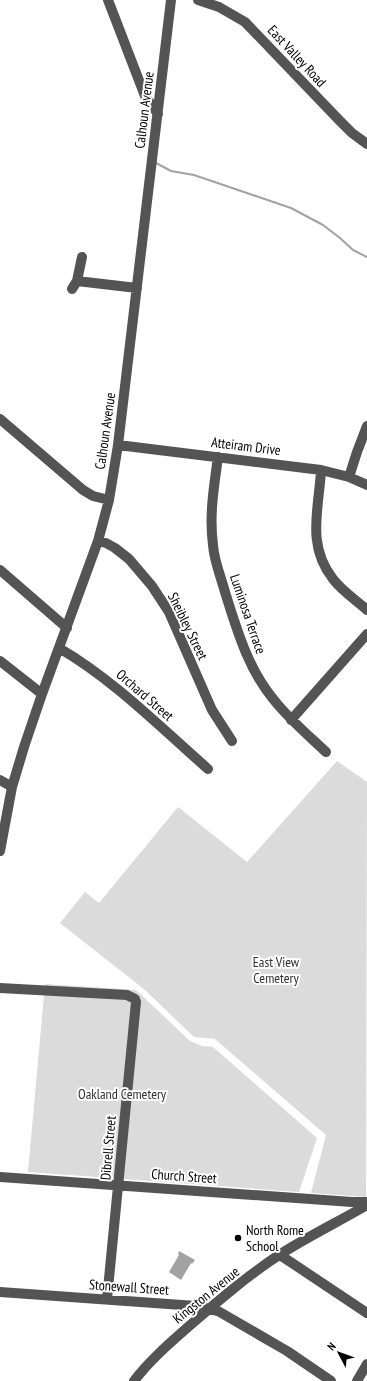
<svg xmlns="http://www.w3.org/2000/svg" width="367" height="1381" viewBox="0 0 367 1381" font-family="'PT Sans Narrow',sans-serif">
  <style>
    .green { fill: #dbdbdb }
    .water { fill: #a2a2a2 }
    .lines { fill: none; stroke-linecap: round; stroke-linejoin: round }
    .stream { stroke: #a2a2a2; stroke-width: 2 }
    .minor { stroke: #545454; stroke-width: 10 }
    .poi-dot { fill: #000; stroke: #fff; stroke-width: 1.5 }
    .labels { text-anchor: middle; dominant-baseline: central; stroke-width: 4; stroke-linejoin: round; paint-order: stroke }
    .street-label { font-size: 14px; fill: #000; stroke: #fff }
    .park-label { font-size: 14px; fill: #323232; stroke: #fff }
    .poi-label { font-size: 14px; fill: #000; stroke: #fff; text-anchor: start }
  </style>
  <rect width="100%" height="100%" fill="#fff"/>
  <path class="green" d="M 337,761 L 367,782 L 366,1197 L 311,1193 L 326,1135 L 215,1039 L 194,1037 L 145,990 L 60,923 L 85,892 L 99,903 L 178,807 L 247,862 Z
    M 45,984 L 136,990 L 190,1041 L 202,1046 L 213,1047 L 317,1138 L 299,1192 L 28,1172 Z"/>
  <path class="water" d="M 179,1251 L 195,1260 L 192,1264 L 191,1263 L 181,1280 L 169,1272 L 179,1255 L 178,1254 Z"/>
  <g class="lines">
    <path class="stream" d="M 156,163 L 171,171 L 194,175 L 291,208 L 323,225 L 340,238 L 353,250 L 367,257"/>
    <path class="minor" d="M 108,0 L 145,96 L 158,114
      M 198,0 L 219,7 L 245,22 L 339,120 L 352,133 L 367,144
      M 77,281 L 137,288
      M 72,289 L 77,281 L 82,257
      M 0,419 L 83,490 L 93,496 L 109,500
      M 118,445 L 321,470 L 349,477 L 367,485
      M 218,457 C 214,487 209,515 213,545 C 214,561 221,577 225,592 C 237,630 248,669 274,700 C 289,719 308,735 326,752
      M 321,470 C 319,509 306,545 333,579 C 342,591 356,600 367,610
      M 349,477 L 357,452 L 367,426
      M 98,541 L 106,543 L 115,548 L 129,559 L 152,586 L 169,612 L 212,710 L 232,741
      M 0,570 L 67,628
      M 59,648 C 114,680 160,727 208,769
      M 0,661 L 42,694
      M 291,720 L 367,634
      M 0,780 L 12,787
      M 0,851 L 12,787 L 24,747 L 42,694 L 98,541 L 109,500 L 118,445 L 171,0
      M 0,988 L 127,995 L 135,999 L 136,1002 L 107,1299
      M 0,1177 L 352,1202 L 367,1202
      M 280,1255 L 367,1313
      M 0,1292 L 196,1306 L 218,1311 L 287,1351 L 331,1381
      M 134,1381 C 150,1360 169,1344 188,1327 C 217,1302 247,1276 279,1255 C 307,1237 338,1222 367,1205
      M 357,1381 L 367,1364"/>
  </g>
  <circle class="poi-dot" cx="238" cy="1238" r="4"/>
  <g class="labels">
    <g class="street-label">
      <text transform="translate(297 56) rotate(47)">East Valley Road</text>
      <text transform="translate(144 110) rotate(-83)">Calhoun Avenue</text>
      <text transform="translate(105 431) rotate(-82)">Calhoun Avenue</text>
      <text transform="translate(246 446) rotate(7)">Atteiram Drive</text>
      <text transform="translate(248 614) rotate(71)">Luminosa Terrace</text>
      <text transform="translate(188 626) rotate(64)">Sheibley Street</text>
      <text transform="translate(145 695) rotate(41)">Orchard Street</text>
      <text transform="translate(108 1148) rotate(-85)">Dibrell Street</text>
      <text transform="translate(184 1176) rotate(4)">Church Street</text>
      <text transform="translate(129 1287) rotate(4)">Stonewall Street</text>
      <text transform="translate(206 1295) rotate(-39)">Kingston Avenue</text>
    </g>
    <g class="park-label">
      <text x="276" y="962">East View<tspan x="276" dy="16">Cemetery</tspan></text>
      <text x="122" y="1094">Oakland Cemetery</text>
    </g>
    <g class="poi-label">
      <text x="246" y="1230">North Rome<tspan x="246" dy="16">School</tspan></text>
    </g>
  </g>
  <g transform="translate(339 1353) rotate(311)" stroke="#ffffff" stroke-width="3" paint-order="stroke">
  <path d="M0-3L7 15L0 10L-7 15Z" fill="#000000"/>
  <text y="-6" font-size="11" font-weight="bold" text-anchor="middle" fill="#000000">N</text>
  </g>
</svg>
